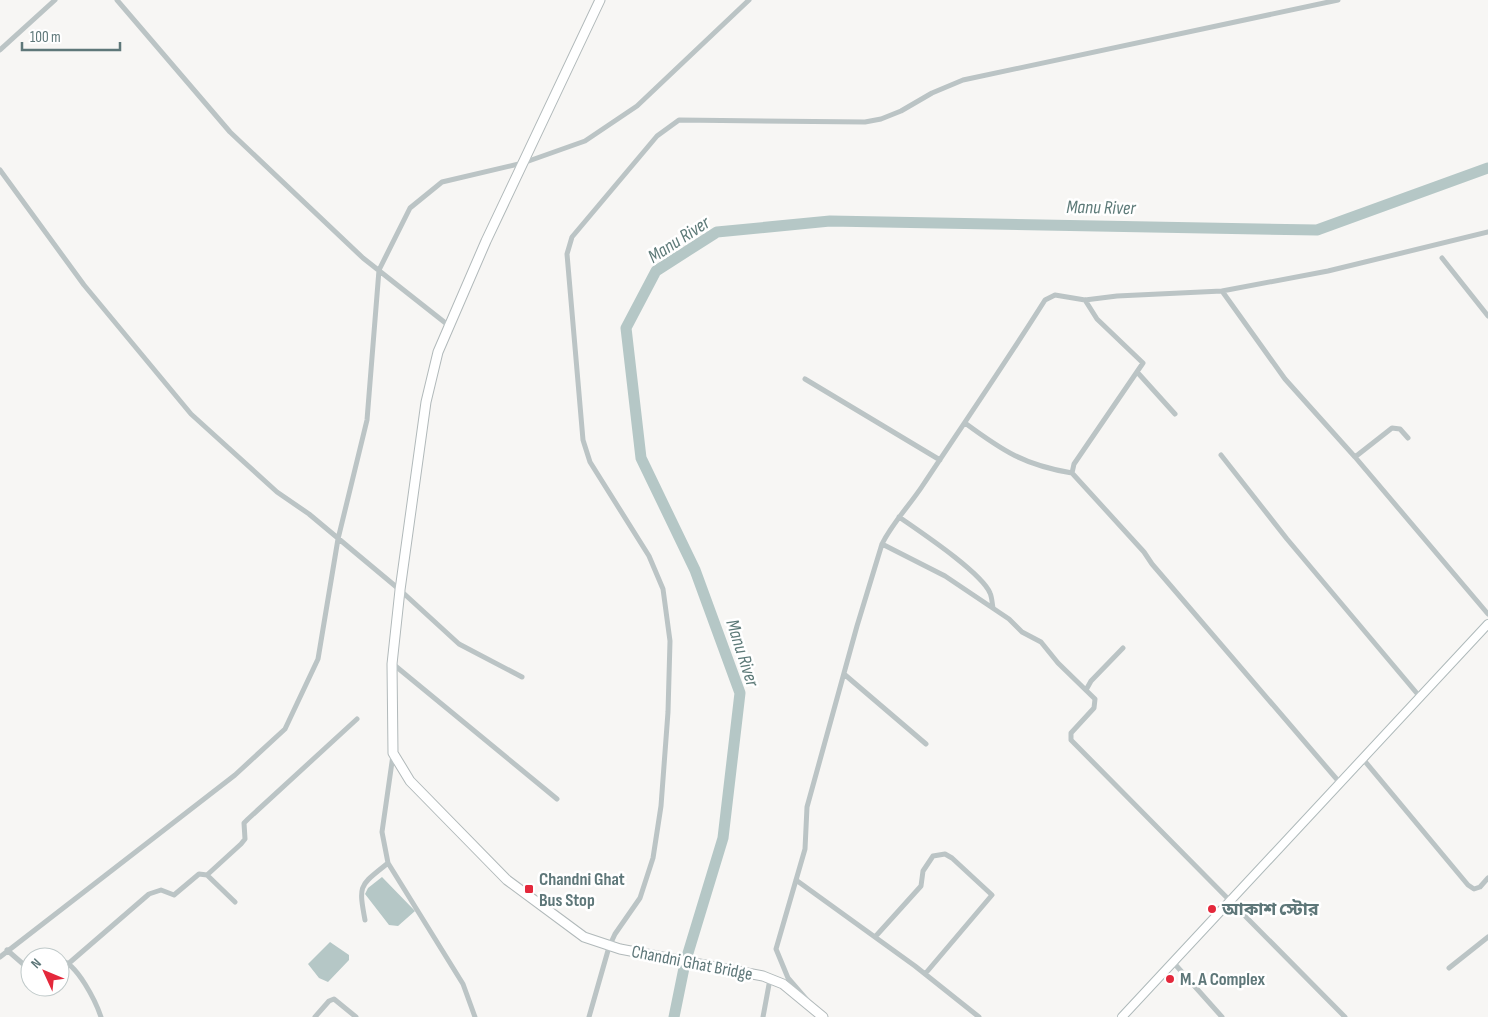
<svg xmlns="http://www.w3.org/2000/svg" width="1488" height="1017" viewBox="0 0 1488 1017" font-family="'Sofia Sans Condensed','Noto Sans Bengali',sans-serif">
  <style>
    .water { fill: #b5c7c6 }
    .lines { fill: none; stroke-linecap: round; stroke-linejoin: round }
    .river { stroke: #b5c7c6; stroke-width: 11 }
    .secondary-casing { stroke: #aeb9ba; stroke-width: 10 }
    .trunk-casing { stroke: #b1b9ba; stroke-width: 11 }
    .minor { stroke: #bbc4c5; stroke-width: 5 }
    .secondary { stroke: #fff; stroke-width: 8 }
    .trunk { stroke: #fff; stroke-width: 9 }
    .poi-dot { fill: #e4283b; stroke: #fff; stroke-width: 2 }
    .labels { text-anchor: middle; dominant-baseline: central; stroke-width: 5; stroke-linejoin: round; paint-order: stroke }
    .poi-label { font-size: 18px; font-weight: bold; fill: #5e7779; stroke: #fff; text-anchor: start }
    .street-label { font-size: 18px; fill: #5e7779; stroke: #fff }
    .water-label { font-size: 19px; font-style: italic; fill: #5d7a78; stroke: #fff }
  </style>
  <rect width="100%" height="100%" fill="#f7f6f4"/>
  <path class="water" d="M 382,877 L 415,911 L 398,926 L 389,925 L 365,894 L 368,888 Z
    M 330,942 L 349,955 L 349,960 L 328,982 L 319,978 L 308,964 Z"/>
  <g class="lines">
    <path class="river" d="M 674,1017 L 685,963 L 723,838 L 740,693 L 695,570 L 641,458 L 626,328 L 656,271 L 717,232 L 830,221 L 1317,230 L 1488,168"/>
    <g class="secondary-casing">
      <path id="secondary" d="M 1122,1017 L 1488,624"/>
    </g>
    <g class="trunk-casing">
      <path id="trunk" d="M 600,0 L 486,241 L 438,352 L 426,402 L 400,590 L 392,664 L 393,753 L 410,781 L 507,880 L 584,937 L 620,949 L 763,976 L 783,984 L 823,1017"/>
    </g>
    <path class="minor" d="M 117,0 L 230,132 L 363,258 L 448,325
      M 0,50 L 55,0
      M 0,170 L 84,285 L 191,414 L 277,492 L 309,514 L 400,590 L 459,644 L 522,677
      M 1442,258 L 1488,316
      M 1222,291 L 1328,271 L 1488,232
      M 1085,300 L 1097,319 L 1143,363 L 1074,464 L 1072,473 L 1144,552 L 1152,564 L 1340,783
      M 1138,373 L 1175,414
      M 805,379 L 940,460
      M 965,423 C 1003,451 1024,465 1072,473
      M 1221,455 L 1287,539 L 1420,697
      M 1355,457 L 1392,428 L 1400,429 L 1408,438
      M 899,517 C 919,531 981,572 990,593 C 992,597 992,603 993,608
      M 882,544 L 945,576 L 1009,619 L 1022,632 L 1041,642 L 1058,663 L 1095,699 L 1094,708 L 1071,733 L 1071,740 L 1345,1017
      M 393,664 L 557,799
      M 844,674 L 926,744
      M 1086,690 L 1091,681 L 1123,648
      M 393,755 L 382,832 L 388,863 L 463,984 L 475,1017
      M 1363,759 L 1468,885 L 1474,889 L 1480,887 L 1488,878
      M 207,875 L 241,844 L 245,839 L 244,823 L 248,819 L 357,719
      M 796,880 L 915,966 L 979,1017
      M 365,920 C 358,883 360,886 388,863
      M 875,937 L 921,886 L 923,871 L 933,856 L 945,854 L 952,858 L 992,895 L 925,974
      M 7,950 L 30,970
      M 0,957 L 235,775 L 285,729 L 318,659 L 338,539 L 367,420 L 379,270 L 410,208 L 442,182 L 523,163 L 585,141 L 637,106 L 749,0
      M 60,960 C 77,963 96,1002 101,1017
      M 1173,962 L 1222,1017
      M 68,964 L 149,894 L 161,890 L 174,895 L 199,874 L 207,875 L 235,902
      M 1449,968 L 1488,937
      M 807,1000 L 788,978 L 776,949 L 805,849 L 807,807 L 857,626 L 882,544 C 893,522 910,505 923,485 C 964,423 1006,362 1045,300 L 1055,295 L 1085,300 L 1117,296 L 1222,291 L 1285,379 L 1355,457 L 1488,614
      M 315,1017 L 329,1001 L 334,999 L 356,1017
      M 589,1017 L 609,947 L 615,934 L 640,898 L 653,858 L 661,806 L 668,712 L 670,641 L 663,589 L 649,556 L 590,462 L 583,440 L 567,254 L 572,237 L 657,136 L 679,120 L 865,122 L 881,119 L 901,111 L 932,93 L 963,80 L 1338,0
      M 763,1017 L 770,979"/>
    <use href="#secondary" class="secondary"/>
    <use href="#trunk" class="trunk"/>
  </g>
  <g class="poi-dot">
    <rect x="524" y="884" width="10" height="10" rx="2.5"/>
    <circle cx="1212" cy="909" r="5"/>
    <circle cx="1170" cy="979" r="5"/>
  </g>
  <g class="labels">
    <g class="poi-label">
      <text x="539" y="879">Chandni Ghat<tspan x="539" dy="21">Bus Stop</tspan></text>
      <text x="1222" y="909">আকাশ স্টোর</text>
      <text x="1180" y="979">M. A Complex</text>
    </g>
    <g class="street-label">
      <text transform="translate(692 963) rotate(11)">Chandni Ghat Bridge</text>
    </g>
    <g class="water-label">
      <text transform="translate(1101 208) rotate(1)">Manu River</text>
      <text transform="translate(679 240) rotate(-33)">Manu River</text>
      <text transform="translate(742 653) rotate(72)">Manu River</text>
    </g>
  </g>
  <g transform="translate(45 972) rotate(314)"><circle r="24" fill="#ffffff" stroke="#bfc9c9"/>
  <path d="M0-4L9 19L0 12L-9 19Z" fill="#e4283b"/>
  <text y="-8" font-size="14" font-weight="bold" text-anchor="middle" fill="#5e7779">N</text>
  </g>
  <path d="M22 42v8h98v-8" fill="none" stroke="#5e7779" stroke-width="2.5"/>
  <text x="30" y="42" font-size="15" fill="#5e7779" stroke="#ffffff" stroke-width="4" paint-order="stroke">100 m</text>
</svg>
